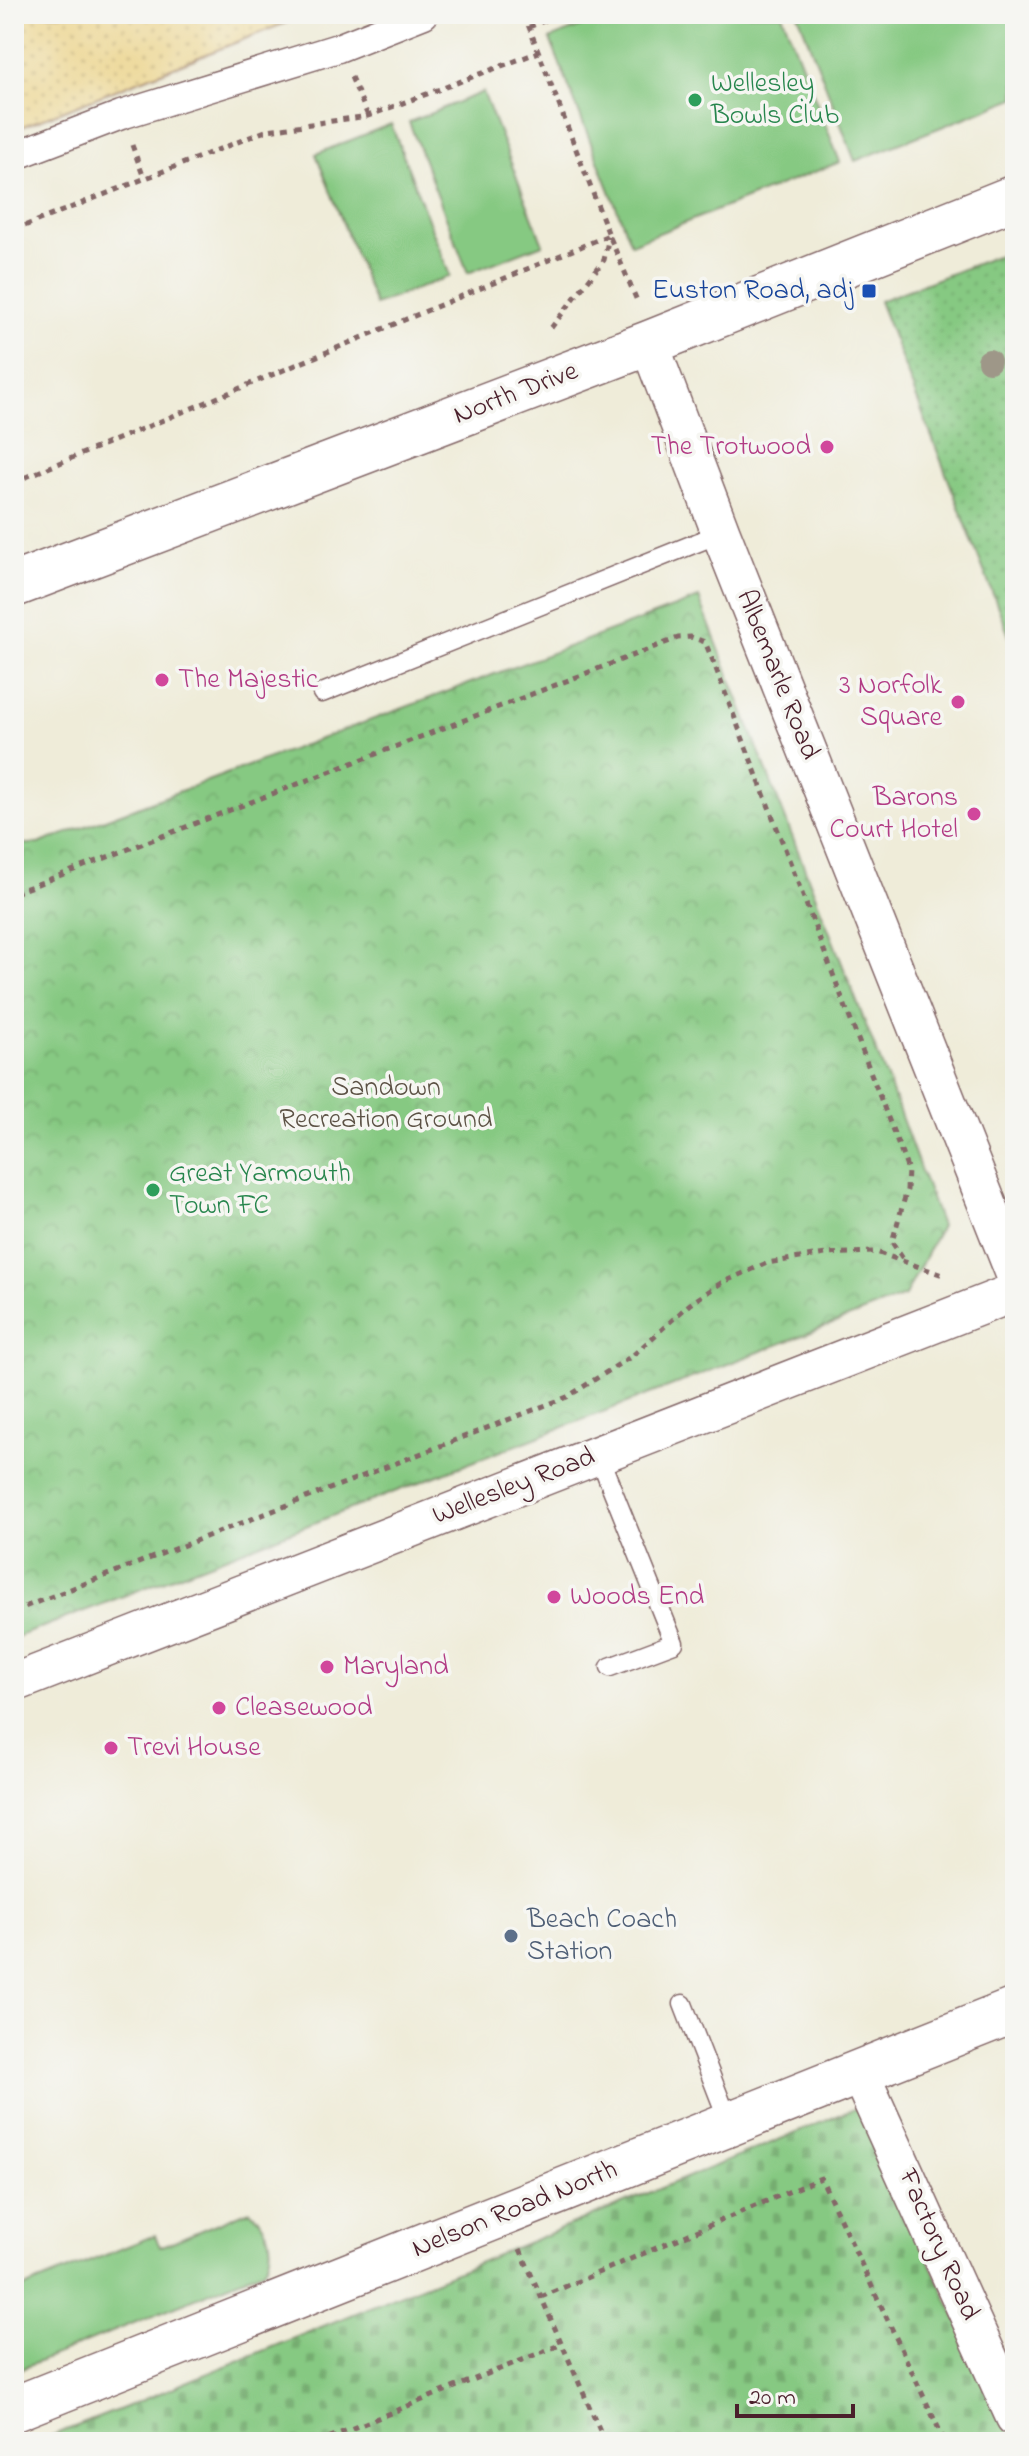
<svg xmlns="http://www.w3.org/2000/svg" width="1029" height="2456" viewBox="0 0 1029 2456" font-family="'Indie Flower',sans-serif">
  <style>
    .grass { fill: #86c982; stroke: #687456; stroke-width: 2 }
    .sand { fill: url(#sand-dots); stroke: #9c7c64; stroke-width: 2 }
    .cemetery { fill: url(#cemetery-stones); stroke: #687456; stroke-width: 2 }
    .park { fill: url(#park-crowns); stroke: #687456; stroke-width: 2 }
    .garden { fill: url(#garden-dots); stroke: #687456; stroke-width: 2 }
    .lines { fill: none; stroke-linecap: round; stroke-linejoin: round }
    .service-casing { stroke: #846768; stroke-width: 21 }
    .pedestrian-casing { stroke: #846768; stroke-width: 31 }
    .minor-casing { stroke: #846768; stroke-width: 41 }
    .tertiary-casing { stroke: #846768; stroke-width: 47 }
    .path { stroke: #846768; stroke-width: 5; stroke-dasharray: 6 6; stroke-linecap: butt }
    .service { stroke: #fff; stroke-width: 18 }
    .pedestrian { stroke: #fff; stroke-width: 28 }
    .minor { stroke: #fff; stroke-width: 38 }
    .tertiary { stroke: #fff; stroke-width: 44 }
    .tree { fill: #9e9788 }
    .leisure-dot { fill: #2e9e5b; stroke: #f6f6f2; stroke-width: 3 }
    .transit-dot { fill: #1a4fb4; stroke: #f6f6f2; stroke-width: 3 }
    .hotel-dot { fill: #d1479c; stroke: #f6f6f2; stroke-width: 3 }
    .service-dot { fill: #5c6f8a; stroke: #f6f6f2; stroke-width: 3 }
    .labels { text-anchor: middle; dominant-baseline: central; stroke-width: 7; stroke-linejoin: round; paint-order: stroke }
    .leisure-label { font-size: 28px; fill: #27864d; stroke: #f6f6f2; text-anchor: start }
    .transit-label { font-size: 28px; fill: #164399; stroke: #f6f6f2; text-anchor: end }
    .street-label { font-size: 28px; fill: #4a1f2b; stroke: #f6f6f2 }
    .hotel-label { font-size: 28px; fill: #b23c85; stroke: #f6f6f2; text-anchor: start }
    .park-label { font-size: 28px; fill: #5c5245; stroke: #f6f6f2 }
    .service-label { font-size: 28px; fill: #4e5e75; stroke: #f6f6f2; text-anchor: start }
  </style>
  <defs>
    <pattern id="sand-dots" width="8" height="8" patternUnits="userSpaceOnUse" patternTransform="scale(2)"><rect width="8" height="8" fill="#eeda9e"/><path d="M2 2h.1M6 6h.1" fill="none" stroke="#cebb88" stroke-width="1.8" stroke-linecap="round"/></pattern>
    <pattern id="cemetery-stones" width="16" height="16" patternUnits="userSpaceOnUse" patternTransform="scale(2)"><rect width="16" height="16" fill="#86c982"/><path d="M2 7V4a2 2 0 0 1 4 0v3zM10 15v-3a2 2 0 0 1 4 0v3z" fill="#75ac70"/></pattern>
    <pattern id="park-crowns" width="20" height="18" patternUnits="userSpaceOnUse" patternTransform="scale(2)"><rect width="20" height="18" fill="#86c982"/><path d="M2 6a3 3 0 1 1 6 0M12 15a3 3 0 1 1 6 0" fill="none" stroke="#75ac70"/></pattern>
    <pattern id="garden-dots" width="8" height="8" patternUnits="userSpaceOnUse" patternTransform="scale(2)"><rect width="8" height="8" fill="#86c982"/><path d="M2 2h.1M6 6h.1" fill="none" stroke="#75ac70" stroke-width="1.8" stroke-linecap="round"/></pattern>
  </defs>
  <rect width="100%" height="100%" fill="#f6f6f2"/>
  <filter id="ink" filterUnits="userSpaceOnUse"><feTurbulence type="fractalNoise" baseFrequency=".0125" numOctaves="2"/><feDisplacementMap in="SourceGraphic" scale="16" xChannelSelector="R" yChannelSelector="G"/><feConvolveMatrix kernelMatrix="1 2 1 2 8 2 1 2 1" color-interpolation-filters="sRGB"/></filter>
  <filter id="wash" filterUnits="userSpaceOnUse"><feTurbulence type="fractalNoise" baseFrequency=".006" numOctaves="4" result="noise"/><feDisplacementMap in="SourceGraphic" scale="32" xChannelSelector="R" yChannelSelector="G"/><feGaussianBlur stdDeviation="1.8" result="paint"/><feColorMatrix in="noise" values="0 0 0 0 0 0 0 0 0 0 0 0 0 0 0 0 0 1.4 0 .05"/><feComposite in="paint" operator="in"/></filter>
  <g filter="url(#wash)">
    <rect width="100%" height="100%" fill="#efecd9"/>
    <path class="grass" d="M 612,14 L 782,14 L 840,162 L 631,244 L 550,39 Z
      M 798,14 L 1015,14 L 1015,98 L 855,161 Z
      M 483,92 L 543,244 L 468,273 L 409,122 Z
      M 391,124 L 450,276 L 375,305 L 316,154 Z
      M 250,2210 C 268,2226 278,2248 264,2270 L 14,2372 L 14,2292 L 155,2235 L 160,2247 Z"/>
    <path class="sand" d="M 14,14 L 308,14 L 14,130 Z"/>
    <path class="cemetery" d="M 859,2107 L 1013,2442 L 36,2442 L 123,2408 Z"/>
    <path class="park" d="M 699,598 L 891,1089 L 941,1226 L 905,1296 L 14,1638 L 14,844 L 38,844 Z"/>
    <path class="garden" d="M 1015,249 L 1015,651 L 879,301 Z"/>
  </g>
  <g filter="url(#ink)">
    <g class="lines">
      <g class="service-casing">
        <path id="service" d="M 322,693 L 721,533
          M 598,1454 L 674,1643 L 610,1667
          M 683,2004 L 730,2125"/>
      </g>
      <g class="pedestrian-casing">
        <path id="pedestrian" d="M 14,156 L 121,115 L 338,48 L 424,14"/>
      </g>
      <g class="minor-casing">
        <path id="minor" d="M 649,343 L 721,533 L 1015,1274
          M 14,1683 L 1015,1292
          M 860,2074 L 1015,2417"/>
      </g>
      <g class="tertiary-casing">
        <path id="tertiary" d="M 14,585 L 649,343 L 1015,197
          M 14,2409 L 1015,2010"/>
      </g>
      <path class="path" d="M 524,14 L 609,235 L 638,303
        M 529,27 L 561,14
        M 351,77 L 368,116
        M 132,145 L 144,178
        M 14,230 L 268,130 L 368,116 L 539,52
        M 551,328 L 604,260 L 609,236
        M 14,482 L 609,235
        M 14,893 L 678,638 L 691,637 L 705,642 L 713,661 L 908,1170 L 907,1190 L 892,1242 L 905,1262
        M 14,1611 L 567,1397 L 632,1356 L 690,1304 L 721,1283 L 767,1263 L 826,1254 L 876,1252 L 946,1276
        M 520,2249 L 605,2442
        M 541,2297 L 821,2178 L 945,2442
        M 318,2442 L 562,2344"/>
      <use href="#service" class="service"/>
      <use href="#pedestrian" class="pedestrian"/>
      <use href="#minor" class="minor"/>
      <use href="#tertiary" class="tertiary"/>
    </g>
    <circle class="tree" cx="989" cy="361" r="12"/>
  </g>
  <g class="leisure-dot">
    <circle cx="695" cy="100" r="8"/>
    <circle cx="153" cy="1190" r="8"/>
  </g>
  <rect class="transit-dot" x="861" y="283" width="16" height="16" rx="4"/>
  <g class="hotel-dot">
    <circle cx="827" cy="447" r="8"/>
    <circle cx="162" cy="680" r="8"/>
    <circle cx="958" cy="702" r="8"/>
    <circle cx="974" cy="814" r="8"/>
    <circle cx="554" cy="1597" r="8"/>
    <circle cx="327" cy="1667" r="8"/>
    <circle cx="219" cy="1708" r="8"/>
    <circle cx="111" cy="1748" r="8"/>
  </g>
  <circle class="service-dot" cx="511" cy="1936" r="8"/>
  <g class="labels">
    <g class="leisure-label">
      <text x="711" y="84">Wellesley<tspan x="711" dy="32">Bowls Club</tspan></text>
      <text x="169" y="1174">Great Yarmouth<tspan x="169" dy="32">Town FC</tspan></text>
    </g>
    <g class="transit-label">
      <text x="853" y="291">Euston Road, adj</text>
    </g>
    <g class="street-label">
      <text transform="translate(516 394) rotate(-21)">North Drive</text>
      <text transform="translate(777 675) rotate(68)">Albemarle Road</text>
      <text transform="translate(514 1487) rotate(-21)">Wellesley Road</text>
      <text transform="translate(515 2210) rotate(-22)">Nelson Road North</text>
      <text transform="translate(938 2245) rotate(66)">Factory Road</text>
    </g>
    <g class="hotel-label">
      <text x="811" y="447" text-anchor="end">The Trotwood</text>
      <text x="178" y="680">The Majestic</text>
      <text x="942" y="686" text-anchor="end">3 Norfolk<tspan x="942" dy="32">Square</tspan></text>
      <text x="958" y="798" text-anchor="end">Barons<tspan x="958" dy="32">Court Hotel</tspan></text>
      <text x="570" y="1597">Woods End</text>
      <text x="343" y="1667">Maryland</text>
      <text x="235" y="1708">Cleasewood</text>
      <text x="127" y="1748">Trevi House</text>
    </g>
    <g class="park-label">
      <text x="386" y="1088">Sandown<tspan x="386" dy="32">Recreation Ground</tspan></text>
    </g>
    <g class="service-label">
      <text x="527" y="1920">Beach Coach<tspan x="527" dy="32">Station</tspan></text>
    </g>
  </g>
  <rect width="1029" height="2456" fill="none" stroke="#f6f6f2" stroke-width="48"/>
  <path d="M737 2404v12h116v-12" fill="none" stroke="#4a1f2b" stroke-width="4"/>
  <text x="749" y="2404" font-size="24" fill="#4a1f2b" stroke="#f6f6f2" stroke-width="6" paint-order="stroke">20 m</text>
</svg>
